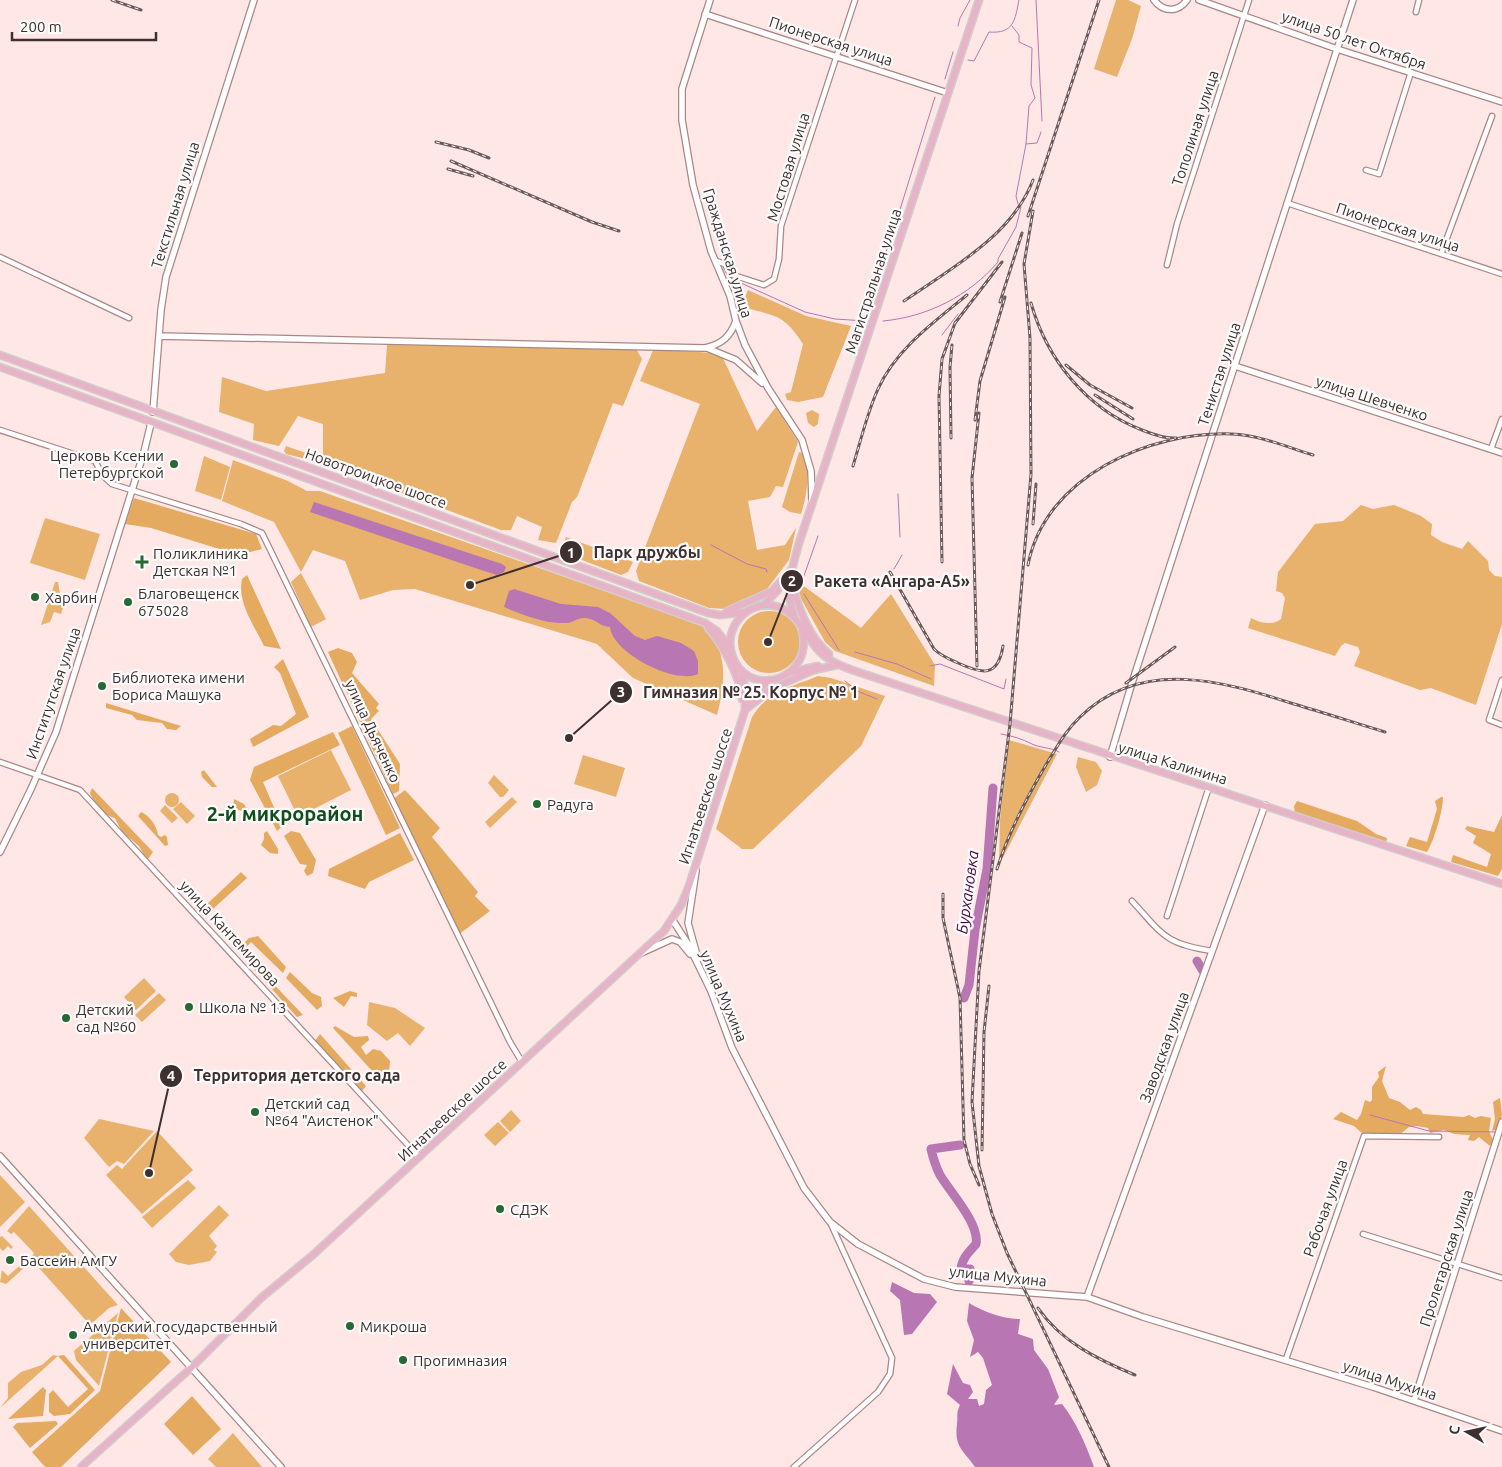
<svg xmlns="http://www.w3.org/2000/svg" width="1502" height="1467" viewBox="0 0 1502 1467" font-family="Ubuntu,sans-serif">
  <style>
    .green { fill: #e8b16c }
    .forest { fill: #e4aa60 }
    .water { fill: #b876b2 }
    .lines { fill: none; stroke-linecap: round; stroke-linejoin: round }
    .stream { stroke: #b876b2; stroke-width: 1 }
    .river { stroke: #b876b2; stroke-width: 9 }
    .street-casing { stroke: #aa8786; stroke-width: 7 }
    .secondary-casing { stroke: #aa8786; stroke-width: 8 }
    .primary-casing { stroke: #d1cdcd; stroke-width: 9 }
    .street { stroke: #fff; stroke-width: 4.5 }
    .secondary { stroke: #fff; stroke-width: 5.5 }
    .primary { stroke: #e6b3c7; stroke-width: 6 }
    .rail-casing { stroke: #6b5a59; stroke-width: 3 }
    .rail { stroke: #fbfbfb; stroke-width: 1; stroke-dasharray: 4; stroke-linecap: butt }
    .poi-dot { fill: #276933; stroke: #fbfbfb; stroke-width: 2 }
    .labels { text-anchor: middle; dominant-baseline: central; stroke-width: 4.5; stroke-linejoin: round; paint-order: stroke }
    .street-label { font-size: 15px; fill: #3e302f; stroke: #fbfbfb }
    .poi-label { font-size: 15px; fill: #3e302f; stroke: #fbfbfb; text-anchor: start }
    .water-label { font-size: 16px; font-style: italic; fill: #470a44; stroke: #fbfbfb }
    .district-label { font-size: 20px; font-weight: bold; fill: #104e1e; stroke: #fbfbfb }
    .leader { fill: none; stroke: #3e302f; stroke-width: 2 }
    .callout-dot { fill: #3e302f; stroke: #fbfbfb; stroke-width: 2 }
    .mark-label { font-size: 15px; text-anchor: middle; font-weight: bold; fill: #fff }
    .callout-label { font-size: 16px; text-anchor: middle; font-weight: bold; fill: #3e302f; stroke: #fbfbfb; stroke-width: 4.5; stroke-linejoin: round; paint-order: stroke }
  </style>
  <rect width="100%" height="100%" fill="#ffe7e6"/>
  <path class="green" d="M 1116,0 L 1128,0 L 1141,6 L 1132,39 L 1117,77 L 1094,69 Z
    M 748,290 L 806,316 L 851,326 L 823,397 L 798,402 L 787,400 L 785,394 L 791,392 L 803,344 C 785,316 777,316 746,308 L 745,297 Z
    M 387,345 L 635,347 L 642,359 L 623,406 L 613,403 L 577,497 L 572,502 L 556,543 L 538,540 L 542,527 L 517,516 L 511,530 L 501,530 L 323,464 L 323,424 L 298,416 L 279,446 L 253,440 L 254,424 L 219,412 L 222,377 L 266,391 L 385,373 Z
    M 654,348 L 721,354 L 757,431 L 776,407 L 798,442 L 783,487 L 776,486 L 770,497 L 748,501 L 757,550 L 785,545 L 796,528 L 789,560 L 764,593 L 726,609 L 709,608 L 639,581 L 636,571 L 700,404 L 640,381 Z
    M 812,410 L 819,414 L 818,424 L 814,427 L 808,423 L 806,413 Z
    M 286,446 L 306,453 L 306,459 L 286,454 L 284,451 Z
    M 799,452 L 805,454 C 809,476 808,492 801,514 L 790,512 L 782,507 Z
    M 204,456 L 230,467 L 221,500 L 195,491 Z
    M 233,460 L 288,481 L 307,491 L 320,491 L 701,625 C 730,648 725,684 717,715 L 633,678 L 597,644 L 415,589 L 393,590 L 360,600 L 345,561 L 313,550 L 301,572 L 274,522 L 222,501 Z
    M 1361,505 L 1373,509 L 1394,505 L 1421,516 L 1432,524 L 1431,535 L 1442,542 L 1462,549 L 1468,541 L 1488,561 L 1489,570 L 1495,576 L 1502,577 L 1502,624 L 1476,705 L 1431,688 L 1420,690 L 1354,666 L 1360,652 L 1358,647 L 1345,643 L 1341,646 L 1335,656 L 1248,628 L 1251,618 C 1261,623 1271,626 1281,619 L 1285,598 L 1282,593 L 1276,591 L 1278,572 L 1315,524 L 1343,521 Z
    M 45,518 L 100,534 L 85,580 L 30,563 Z
    M 566,537 L 633,562 L 628,572 L 621,575 L 561,552 Z
    M 301,573 L 326,619 L 311,627 L 291,582 Z
    M 55,582 L 58,582 L 60,594 L 67,596 L 61,614 L 54,612 L 50,622 L 41,625 Z
    M 801,584 L 861,628 L 891,594 L 935,665 L 934,686 L 835,651 L 825,642 L 799,595 Z
    M738 642a31 31 0 1 1 62 0a31 31 0 1 1-62 0Z
    M 818,676 L 831,678 L 885,696 L 861,746 L 753,849 L 742,849 L 716,829 L 752,717 C 769,690 789,688 818,676 Z
    M 1009,740 L 1057,754 L 999,865 L 1000,820 Z
    M 331,750 L 351,790 L 298,817 L 278,776 Z
    M 583,755 L 625,768 L 616,797 L 574,784 Z
    M 1078,757 L 1096,762 L 1102,771 L 1097,785 L 1086,792 L 1076,767 Z
    M 494,775 L 509,790 L 503,797 L 500,797 L 488,783 Z
    M165 800a7 7 0 1 1 14 0a7 7 0 1 1-14 0Z
    M 512,797 L 517,802 L 490,828 L 485,822 Z
    M 181,802 L 195,816 L 187,824 L 173,809 Z
    M 165,805 L 178,818 L 172,823 L 160,811 Z
    M 144,978 L 156,991 L 136,1010 L 124,997 Z
    M 159,993 L 166,1000 L 142,1022 L 135,1015 Z
    M 369,1002 L 395,1008 L 425,1028 L 410,1046 L 398,1033 L 387,1041 L 367,1025 Z
    M 511,1110 L 521,1121 L 510,1132 L 500,1121 Z
    M 99,1119 L 154,1131 L 124,1164 L 117,1161 L 109,1167 L 84,1138 Z
    M 498,1122 L 509,1133 L 495,1146 L 484,1135 Z
    M 157,1131 L 193,1170 L 142,1214 L 106,1175 L 117,1165 L 122,1169 Z
    M 0,1175 L 25,1202 L 0,1227 Z
    M 188,1180 L 196,1188 L 152,1228 L 142,1217 Z
    M 219,1205 L 229,1215 L 209,1236 L 217,1246 L 214,1250 L 217,1252 L 210,1261 L 189,1265 L 176,1262 L 169,1254 Z
    M 29,1206 L 118,1305 L 109,1308 L 90,1325 L 32,1260 L 31,1258 L 34,1253 L 14,1232 L 11,1234 L 7,1231 Z
    M 2,1236 L 13,1247 L 11,1249 L 8,1246 L 3,1251 L 0,1248 L 0,1237 Z
    M 26,1260 L 25,1267 L 6,1284 L 0,1282 L 2,1270 L 8,1276 Z
    M 118,1313 L 99,1386 L 76,1360 L 74,1351 Z
    M 53,1355 L 58,1356 L 0,1408 L 8,1398 L 8,1383 L 21,1372 L 42,1365 Z
    M 233,1433 L 262,1467 L 216,1467 L 208,1459 Z"/>
  <path class="forest" d="M 134,498 L 256,534 L 262,549 L 239,555 L 151,528 L 125,524 Z
    M 247,575 L 281,649 L 264,646 C 254,625 237,603 242,579 Z
    M 338,648 L 352,653 L 357,662 L 352,673 L 379,704 L 376,708 L 379,711 L 371,719 L 400,764 L 399,791 L 393,794 L 328,652 Z
    M 283,659 L 309,717 L 253,747 L 250,739 L 273,725 L 281,726 L 296,714 L 280,673 L 274,667 Z
    M 106,703 L 181,726 L 176,730 L 167,729 L 162,723 L 137,720 L 132,715 L 106,708 Z
    M 352,726 L 400,828 L 386,835 L 338,733 Z
    M 333,732 L 340,745 L 263,782 L 282,826 L 277,831 L 250,780 L 254,767 Z
    M 204,770 L 217,787 L 212,787 L 202,777 L 201,772 Z
    M 92,788 L 153,852 L 148,859 L 145,857 L 139,846 L 122,832 L 115,818 C 104,816 94,803 90,793 Z
    M 405,790 L 440,828 L 432,837 L 478,892 L 475,896 L 490,911 L 458,935 L 392,800 Z
    M 1441,797 L 1443,797 C 1443,811 1434,841 1427,852 L 1406,846 L 1410,837 L 1427,842 L 1437,809 L 1435,801 Z
    M 234,799 L 244,804 L 247,809 L 245,812 L 233,808 Z
    M 1297,801 L 1357,821 L 1376,834 L 1387,838 L 1386,843 L 1295,814 L 1294,806 Z
    M 141,812 C 149,815 157,826 158,835 L 161,837 L 165,835 L 167,837 L 168,845 L 165,846 L 138,816 Z
    M 1502,815 L 1502,869 L 1498,876 L 1451,862 L 1453,855 L 1487,867 L 1491,854 L 1473,843 L 1476,836 L 1465,829 L 1467,826 L 1494,832 Z
    M 267,831 L 278,849 L 278,854 L 270,853 L 261,845 L 264,839 L 264,833 Z
    M 291,831 L 300,833 L 316,860 L 313,873 L 307,876 L 304,871 L 307,865 L 300,864 L 284,836 Z
    M 400,833 L 414,860 L 369,882 L 365,889 L 328,876 L 329,869 Z
    M 241,872 L 247,878 L 214,908 L 211,911 L 206,905 Z
    M 258,936 L 286,967 L 283,973 L 251,942 L 242,951 L 303,1015 L 297,1017 L 237,950 L 249,938 Z
    M 290,972 L 312,993 L 321,997 L 322,1006 L 317,1010 L 286,978 Z
    M 350,991 L 357,993 L 357,997 L 351,996 L 344,1007 L 333,998 Z
    M 335,1026 L 354,1037 L 368,1036 L 369,1040 L 361,1047 L 366,1055 L 373,1049 L 381,1051 L 390,1061 L 389,1074 L 383,1083 L 333,1028 Z
    M 320,1034 L 366,1086 L 362,1091 L 315,1041 Z
    M 1386,1066 L 1382,1081 L 1389,1098 L 1400,1102 L 1410,1110 L 1416,1107 L 1421,1110 L 1423,1114 L 1464,1117 L 1469,1115 L 1475,1118 L 1481,1116 L 1491,1118 L 1489,1131 L 1493,1140 L 1490,1146 L 1479,1137 L 1474,1141 L 1468,1140 L 1470,1135 L 1454,1134 L 1444,1130 L 1430,1133 L 1428,1128 L 1417,1126 L 1409,1127 L 1399,1135 L 1394,1133 L 1370,1135 L 1363,1134 L 1354,1126 L 1333,1119 L 1341,1112 L 1357,1120 L 1361,1114 L 1365,1100 L 1370,1102 L 1372,1100 L 1372,1087 L 1379,1077 L 1378,1072 Z
    M 1500,1098 L 1502,1115 L 1498,1129 L 1492,1131 L 1495,1119 L 1493,1102 Z
    M 121,1308 L 171,1362 L 61,1467 L 45,1467 L 32,1452 L 100,1391 Z
    M 64,1355 L 95,1390 L 70,1414 L 54,1416 L 49,1412 L 49,1394 L 53,1390 L 68,1407 L 88,1389 L 58,1356 Z
    M 43,1387 L 46,1390 L 43,1416 L 8,1419 Z
    M 192,1396 L 221,1429 L 193,1455 L 164,1424 Z
    M 56,1421 L 58,1424 L 30,1448 L 13,1427 L 17,1423 Z"/>
  <path class="water" d="M 314,502 L 502,564 L 506,567 L 504,572 L 497,575 L 475,568 L 310,512 Z
    M 514,589 L 561,604 L 598,607 L 610,613 L 635,636 L 645,640 L 657,636 L 681,643 L 694,651 L 698,661 L 698,674 C 674,685 612,652 610,627 C 600,627 595,618 585,618 C 578,617 573,623 566,623 C 546,624 523,615 504,607 L 509,591 Z
    M 892,1282 L 914,1293 L 930,1294 L 937,1302 L 912,1334 L 904,1335 L 900,1300 L 890,1291 Z
    M 969,1303 C 984,1312 1003,1319 1020,1319 L 1018,1334 L 1033,1339 L 1034,1350 L 1048,1369 L 1059,1397 L 1054,1405 L 1062,1404 C 1077,1423 1086,1445 1094,1467 L 975,1467 C 963,1450 954,1447 957,1424 C 958,1416 956,1413 960,1405 L 947,1394 L 953,1364 L 963,1383 L 970,1385 L 973,1392 L 968,1399 L 977,1399 L 979,1406 L 984,1404 L 986,1390 L 992,1385 L 983,1358 L 978,1352 L 970,1357 L 974,1340 L 967,1321 Z"/>
  <g class="lines">
    <path class="stream" d="M 1036,0 L 1042,121
      M 958,26 L 960,18 L 970,0
      M 1012,26 L 1019,35 L 1019,42 L 1032,48 L 1031,85 L 1035,98 L 1029,106 L 1026,144 L 1016,196 L 1018,204
      M 968,60 L 974,61 L 989,32 C 1014,34 1015,20 1019,0
      M 945,79 L 953,52
      M 1026,144 L 1037,143 L 1041,132
      M 726,272 L 732,279 L 805,312 L 835,319 L 866,321
      M 870,298 L 893,232 L 935,97
      M 883,321 C 927,317 969,296 998,262 L 998,259 L 1016,227 L 1021,207
      M 942,335 L 958,314
      M 898,494 L 900,537
      M 711,545 L 747,564 L 766,569 L 767,572
      M 894,569 L 902,555
      M 800,587 L 818,536
      M 804,594 L 839,650
      M 855,652 L 897,664 L 931,679
      M 930,666 L 940,664 L 1004,689 L 1006,679
      M 845,681 L 857,691 L 877,699
      M 1001,734 C 1013,736 1022,739 1032,744 C 1040,748 1050,747 1059,752
      M 1370,1115 L 1429,1131 L 1497,1132"/>
    <path class="river" d="M 1197,961 L 1203,971
      M 964,998 L 969,985 L 975,930 L 987,869 L 993,788
      M 960,1145 L 931,1149 C 933,1158 936,1167 940,1175 C 950,1192 980,1224 976,1244 C 969,1252 962,1258 961,1269 L 970,1269 L 971,1274 L 969,1281"/>
    <g class="street-casing">
      <path id="street" d="M 1416,12 L 1419,0
        M 1366,170 L 1379,174 L 1411,72
        M 1287,203 L 1502,274
        M 1441,254 L 1492,116
        M 0,257 L 129,318
        M 716,261 L 725,264 L 730,274 L 764,285 L 774,279 L 779,259 L 781,226 L 855,0
        M 1167,265 L 1177,224 L 1249,0
        M 0,430 L 95,461 L 103,476 L 112,484 L 241,524 L 262,533 L 510,1042 L 522,1062
        M 1491,449 L 1502,419
        M 1502,680 L 1489,720 L 1502,725
        M 0,762 L 80,790 L 419,1157
        M 1132,901 C 1163,935 1165,944 1212,951
        M 1167,916 L 1209,787
        M 1363,1234 L 1502,1278
        M 1286,1359 L 1364,1136 L 1439,1137
        M 794,1467 L 878,1392 L 890,1374 L 892,1358 L 831,1224"/>
    </g>
    <g class="secondary-casing">
      <path id="secondary" d="M 710,0 L 682,89 L 682,120 L 693,185 L 711,251 L 730,296 L 736,321 L 745,345 L 768,388 L 802,440 L 811,471 L 812,500
        M 1154,0 C 1163,12 1178,13 1187,0
        M 1199,0 L 1337,49 L 1502,102
        M 705,14 L 948,93
        M 159,336 L 705,348 C 722,344 730,337 736,321
        M 707,348 L 736,360 L 762,383
        M 1235,366 L 1502,453
        M 153,412 L 161,310 L 166,277 L 254,0
        M 1110,757 L 1131,686 L 1353,0
        M 0,852 L 31,789 L 56,732 L 144,452 L 151,423
        M 696,871 L 688,923 L 698,959
        M 672,919 L 688,944 L 711,991 L 732,1048 L 804,1188 L 830,1222 L 858,1244 L 924,1279 L 955,1287 L 1087,1297 L 1143,1317 L 1373,1387 L 1502,1431
        M 641,953 L 672,939 L 680,942 L 690,954
        M 0,1156 L 281,1467
        M 1087,1297 L 1265,805
        M 1414,1401 L 1502,1122"/>
    </g>
    <g class="primary-casing">
      <path id="primary" d="M 0,355 L 708,613 L 720,615 L 745,612
        M 0,367 L 705,623 L 717,631 L 730,648
        M 793,582 C 797,607 809,637 829,654
        M 764,605 L 778,590
        M 727,611 L 772,591 L 791,570
        M 794,616 C 785,592 792,567 799,543 L 979,0
        M 708,628 C 723,645 740,676 742,699
        M 802,630 C 815,680 747,701 732,655 C 723,628 747,600 775,606 C 797,611 805,636 819,651 C 830,662 843,667 858,672 C 1072,744 1288,812 1502,884
        M 792,672 L 818,666
        M 750,702 L 759,689 L 770,680
        M 745,710 L 771,689 L 814,670 L 837,665
        M 81,1467 L 191,1368 L 261,1298 L 314,1254 L 664,931 L 681,905 L 689,886 L 745,710 L 745,689 L 742,671"/>
    </g>
    <use href="#street" class="street"/>
    <use href="#secondary" class="secondary"/>
    <use href="#primary" class="primary"/>
    <g class="rail-casing">
      <path id="rail" d="M 112,0 L 141,10
        M 436,142 L 469,150 L 489,158
        M 451,161 L 592,222 L 619,231
        M 448,169 L 473,176
        M 1033,211 L 1024,264 L 1030,338 L 1031,474 L 1010,724 L 979,971 L 972,1102 L 979,1166 L 992,1214 L 1007,1253 L 1109,1467
        M 1028,216 L 1099,0
        M 904,301 C 950,269 1012,236 1033,180
        M 1000,302 L 1022,233
        M 1031,303 C 1047,360 1087,409 1142,430 C 1152,434 1165,439 1176,438
        M 1066,365 L 1090,385 L 1132,408
        M 1095,395 L 1133,419
        M 975,420 L 980,381 L 1005,297
        M 951,438 L 950,367 L 952,345
        M 853,466 C 861,440 867,413 878,389 C 896,349 934,322 967,295
        M 1033,524 L 1036,484
        M 942,562 L 939,396 L 942,359 L 955,323 L 1002,262
        M 1028,565 C 1045,476 1150,431 1232,434 C 1259,435 1287,447 1313,455
        M 890,572 L 934,649 C 941,656 949,659 958,663 C 982,674 998,678 1003,646
        M 977,666 L 972,478 L 979,413
        M 1126,683 L 1175,647
        M 997,869 C 1009,831 1027,797 1047,763 C 1057,747 1066,730 1080,717 C 1141,657 1223,681 1294,704 C 1325,713 1355,723 1385,732
        M 943,894 L 943,918 L 960,998 L 964,1140 L 970,1164 L 979,1185
        M 982,1150 L 984,1032 L 989,986
        M 1038,1308 C 1061,1342 1099,1360 1135,1375"/>
    </g>
    <use href="#rail" class="rail"/>
  </g>
  <g class="poi-dot">
    <circle cx="174" cy="464" r="5"/>
    <path d="M139.5 554.5h5v5h5v5h-5v5h-5v-5h-5v-5h5z"/>
    <circle cx="35" cy="597" r="5"/>
    <circle cx="128" cy="602" r="5"/>
    <circle cx="102" cy="686" r="5"/>
    <circle cx="537" cy="804" r="5"/>
    <circle cx="189" cy="1007" r="5"/>
    <circle cx="66" cy="1018" r="5"/>
    <circle cx="255" cy="1112" r="5"/>
    <circle cx="500" cy="1209" r="5"/>
    <circle cx="10" cy="1260" r="5"/>
    <circle cx="350" cy="1326" r="5"/>
    <circle cx="73" cy="1335" r="5"/>
    <circle cx="403" cy="1360" r="5"/>
  </g>
  <g class="labels">
    <g class="street-label">
      <text transform="translate(1354 40) rotate(19)">улица 50 лет Октября</text>
      <text transform="translate(831 41) rotate(18)">Пионерская улица</text>
      <text transform="translate(1195 128) rotate(-72)">Тополиная улица</text>
      <text transform="translate(788 167) rotate(-73)">Мостовая улица</text>
      <text transform="translate(175 205) rotate(-73)">Текстильная улица</text>
      <text transform="translate(1398 227) rotate(18)">Пионерская улица</text>
      <text transform="translate(728 253) rotate(73)">Гражданская улица</text>
      <text transform="translate(873 281) rotate(-72)">Магистральная улица</text>
      <text transform="translate(1219 374) rotate(-72)">Тенистая улица</text>
      <text transform="translate(1372 398) rotate(18)">улица Шевченко</text>
      <text transform="translate(376 478) rotate(20)">Новотроицкое шоссе</text>
      <text transform="translate(53 693) rotate(-71)">Институтская улица</text>
      <text transform="translate(373 731) rotate(65)">улица Дьяченко</text>
      <text transform="translate(1173 763) rotate(17)">улица Калинина</text>
      <text transform="translate(705 796) rotate(-72)">Игнатьевское шоссе</text>
      <text transform="translate(230 933) rotate(47)">улица Кантемирова</text>
      <text transform="translate(724 996) rotate(67)">улица Мухина</text>
      <text transform="translate(1164 1047) rotate(-70)">Заводская улица</text>
      <text transform="translate(452 1110) rotate(-43)">Игнатьевское шоссе</text>
      <text transform="translate(1325 1208) rotate(-70)">Рабочая улица</text>
      <text transform="translate(1446 1258) rotate(-72)">Пролетарская улица</text>
      <text transform="translate(998 1276) rotate(6)">улица Мухина</text>
      <text transform="translate(1390 1380) rotate(18)">улица Мухина</text>
    </g>
    <g class="poi-label">
      <text x="164" y="455" text-anchor="end">Церковь Ксении<tspan x="164" dy="17">Петербургской</tspan></text>
      <text x="153" y="553">Поликлиника<tspan x="153" dy="17">Детская №1</tspan></text>
      <text x="138" y="593">Благовещенск<tspan x="138" dy="17">675028</tspan></text>
      <text x="45" y="597">Харбин</text>
      <text x="112" y="677">Библиотека имени<tspan x="112" dy="17">Бориса Машука</tspan></text>
      <text x="547" y="804">Радуга</text>
      <text x="199" y="1007">Школа № 13</text>
      <text x="76" y="1009">Детский<tspan x="76" dy="17">сад №60</tspan></text>
      <text x="265" y="1103">Детский сад<tspan x="265" dy="17">№64 "Аистенок"</tspan></text>
      <text x="510" y="1209">СДЭК</text>
      <text x="20" y="1260">Бассейн АмГУ</text>
      <text x="83" y="1326">Амурский государственный<tspan x="83" dy="17">университет</tspan></text>
      <text x="360" y="1326">Микроша</text>
      <text x="413" y="1360">Прогимназия</text>
    </g>
    <g class="water-label">
      <text transform="translate(967 892) rotate(-82)">Бурхановка</text>
    </g>
    <g class="district-label">
      <text x="285" y="813">2-й микрорайон</text>
    </g>
  </g>
  <path class="leader" d="M470 585L571 552M768 642L792 581M569 738L621 692M149 1173L171 1076"/>
  <g class="callout-dot">
    <circle cx="470" cy="585" r="5"/>
    <circle cx="768" cy="642" r="5"/>
    <circle cx="569" cy="738" r="5"/>
    <circle cx="149" cy="1173" r="5"/>
    <circle cx="571" cy="552" r="12"/>
    <circle cx="792" cy="581" r="12"/>
    <circle cx="621" cy="692" r="12"/>
    <circle cx="171" cy="1076" r="12"/>
  </g>
  <g class="mark-label">
    <text x="571" y="558">1</text>
    <text x="792" y="586">2</text>
    <text x="621" y="697">3</text>
    <text x="171" y="1081">4</text>
  </g>
  <g class="callout-label">
    <text x="647" y="558">Парк дружбы</text>
    <text x="892" y="587">Ракета «Ангара-А5»</text>
    <text x="751" y="698">Гимназия № 25. Корпус № 1</text>
    <text x="297" y="1081">Территория детского сада</text>
  </g>
  <g transform="translate(1467 1432) rotate(279)" stroke="#fbfbfb" stroke-width="4" paint-order="stroke">
  <path d="M0-4L9 19L0 12L-9 19Z" fill="#3e302f"/>
  <text y="-8" font-size="14" font-weight="bold" text-anchor="middle" fill="#3e302f">С</text>
  </g>
  <path d="M12 32v8h144v-8" fill="none" stroke="#3e302f" stroke-width="2.5"/>
  <text x="20" y="32" font-size="15" fill="#3e302f" stroke="#fbfbfb" stroke-width="4" paint-order="stroke">200 m</text>
</svg>
